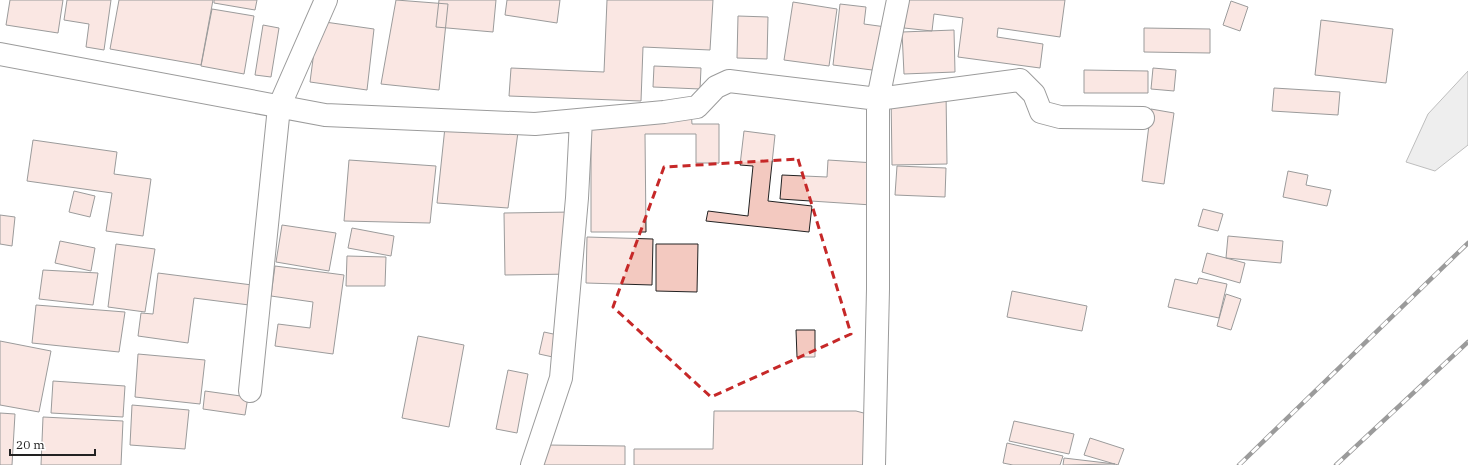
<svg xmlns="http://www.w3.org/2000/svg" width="1468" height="465" viewBox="0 0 1468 465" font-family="'IBM Plex Serif',serif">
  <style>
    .water { fill: #d9d9d9; stroke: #6f6f6f }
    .building { fill: #f3c9c0; stroke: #222 }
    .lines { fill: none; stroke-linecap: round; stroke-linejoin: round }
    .minor-casing { stroke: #222; stroke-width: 24 }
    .minor { stroke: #fff; stroke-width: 22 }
    .rail-casing { stroke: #222; stroke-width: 4.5 }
    .rail { stroke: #fff; stroke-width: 3; stroke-dasharray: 9; stroke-linecap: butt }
    .marked { fill: none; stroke: #c62828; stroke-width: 3; stroke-dasharray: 8 5; stroke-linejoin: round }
  </style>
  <rect width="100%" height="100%" fill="#fff"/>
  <path class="water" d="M 1468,71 L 1468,145 L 1435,171 L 1406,162 L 1428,114 Z"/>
  <path class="building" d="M 10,0 L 63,0 L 58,33 L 6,25 Z
    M 67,0 L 111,0 L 104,50 L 86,47 L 89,24 L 64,20 Z
    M 119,0 L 213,0 L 201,65 L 110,49 Z
    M 214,0 L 257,0 L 255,10 L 214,3 Z
    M 396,0 L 448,4 L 439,90 L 381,84 Z
    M 439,0 L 496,0 L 493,32 L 436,27 Z
    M 507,0 L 560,0 L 557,23 L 505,15 Z
    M 607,0 L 713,0 L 710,50 L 643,47 L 641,101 L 509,96 L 511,68 L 604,72 Z
    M 908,0 L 1065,0 L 1060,37 L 998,28 L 997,37 L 1043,44 L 1040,68 L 958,57 L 963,18 L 934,14 L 932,31 L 904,28 Z
    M 1231,1 L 1248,7 L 1240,31 L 1223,25 Z
    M 793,2 L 837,9 L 829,66 L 784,60 Z
    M 840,4 L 866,7 L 864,24 L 886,27 L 880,71 L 833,65 Z
    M 212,9 L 254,16 L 244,74 L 201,66 Z
    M 738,16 L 768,17 L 767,59 L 737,58 Z
    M 1321,20 L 1393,29 L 1386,83 L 1315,75 Z
    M 318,21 L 374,29 L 367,90 L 310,82 Z
    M 263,25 L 279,28 L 271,77 L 255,75 Z
    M 1144,28 L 1210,29 L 1210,53 L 1144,52 Z
    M 954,30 L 955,72 L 904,74 L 902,32 Z
    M 654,66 L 701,68 L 700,89 L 653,87 Z
    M 1153,68 L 1176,70 L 1174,91 L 1151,89 Z
    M 1084,70 L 1148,71 L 1148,93 L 1084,93 Z
    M 1274,88 L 1340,92 L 1338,115 L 1272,111 Z
    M 946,92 L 947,164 L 892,165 L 891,93 Z
    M 1151,109 L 1174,113 L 1164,184 L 1142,181 Z
    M 591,110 L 691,110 L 692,124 L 719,124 L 719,163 L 696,163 L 696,134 L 645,134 L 646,232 L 591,232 Z
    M 445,127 L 518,132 L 508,208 L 437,203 Z
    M 744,131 L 775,135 L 768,201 L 812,206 L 809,232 L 706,221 L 708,211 L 748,216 L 753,166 L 740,165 Z
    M 33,140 L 117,152 L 114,174 L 151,179 L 143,236 L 106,231 L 112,193 L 27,181 Z
    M 349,160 L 436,166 L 430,223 L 344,221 Z
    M 828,160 L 875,163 L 872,205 L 780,199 L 782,175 L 827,177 Z
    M 897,166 L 946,168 L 945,197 L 895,195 Z
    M 1288,171 L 1308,175 L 1306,185 L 1331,190 L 1327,206 L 1283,197 Z
    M 74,191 L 95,196 L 90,217 L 69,212 Z
    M 1203,209 L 1223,214 L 1218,231 L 1198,226 Z
    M 573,212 L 574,274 L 505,275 L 504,213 Z
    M 0,215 L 15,217 L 12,246 L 0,244 Z
    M 282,225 L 336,233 L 329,271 L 276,262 Z
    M 352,228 L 394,236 L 391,256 L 348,248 Z
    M 1228,236 L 1283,241 L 1281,263 L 1226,258 Z
    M 587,237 L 653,239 L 652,285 L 586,283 Z
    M 60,241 L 95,248 L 91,271 L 55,263 Z
    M 116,244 L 155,249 L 145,312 L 108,307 Z
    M 656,244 L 698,244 L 697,292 L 656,291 Z
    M 1207,253 L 1245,263 L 1240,283 L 1202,272 Z
    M 347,256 L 386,257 L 385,286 L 346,286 Z
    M 275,266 L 344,275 L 333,354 L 275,346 L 278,324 L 310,328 L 313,302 L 271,296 Z
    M 43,270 L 98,273 L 93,305 L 39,299 Z
    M 158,273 L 260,286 L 257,306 L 194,298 L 188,343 L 138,336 L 141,313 L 153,314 Z
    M 1199,278 L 1227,284 L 1219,318 L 1168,307 L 1175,279 L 1197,284 Z
    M 1012,291 L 1087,306 L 1082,331 L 1007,317 Z
    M 1226,294 L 1241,299 L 1231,330 L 1217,326 Z
    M 36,305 L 125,312 L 119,352 L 32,343 Z
    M 796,330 L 815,330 L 815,357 L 797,357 Z
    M 544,332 L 567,337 L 562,359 L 539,354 Z
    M 418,336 L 464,345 L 449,427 L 402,418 Z
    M 0,341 L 51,351 L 39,412 L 0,405 Z
    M 138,354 L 205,360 L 200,404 L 135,397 Z
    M 508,370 L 528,374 L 517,433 L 496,429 Z
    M 53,381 L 125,386 L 123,417 L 51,413 Z
    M 205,391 L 248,397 L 245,415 L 203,409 Z
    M 132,405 L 189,410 L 185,449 L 130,445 Z
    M 714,411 L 856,411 L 875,416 L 874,465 L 634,465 L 634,449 L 713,449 Z
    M 0,413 L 15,414 L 12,465 L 0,465 Z
    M 43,417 L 123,421 L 121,465 L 41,465 Z
    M 1014,421 L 1074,434 L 1069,454 L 1009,441 Z
    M 1090,438 L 1124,449 L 1118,465 L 1084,455 Z
    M 1007,443 L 1063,456 L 1060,465 L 1013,465 L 1003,463 Z
    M 547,445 L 625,446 L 625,465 L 542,465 Z
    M 1064,458 L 1115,464 L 1063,465 Z"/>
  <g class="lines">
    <g class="minor-casing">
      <path id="minor" d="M 0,54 L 325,115 L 535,124 L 664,112 L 697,107 L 716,87 L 729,81 L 878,99 L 1020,80 L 1034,94 L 1041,112 L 1060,117 L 1143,118
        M 250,391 L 279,107 L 326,0
        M 532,465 L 561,378 L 577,198 L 581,120
        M 874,465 L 878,289 L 878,99 L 898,0"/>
    </g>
    <use href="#minor" class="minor"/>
    <g class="rail-casing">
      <path id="rail" d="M 1239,465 L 1468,243
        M 1336,465 L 1468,342"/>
    </g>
    <use href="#rail" class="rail"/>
  </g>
  <path d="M0 0H1468V465H0ZM 798,159 L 851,334 L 711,397 L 613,307 L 664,167 Z" fill="#fff" fill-opacity=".55" fill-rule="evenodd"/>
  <path class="marked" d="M 798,159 L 851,334 L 711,397 L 613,307 L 664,167 Z"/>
  <path d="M10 449v6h85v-6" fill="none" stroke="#222222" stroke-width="2"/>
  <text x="16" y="449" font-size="12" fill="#222222" stroke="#ffffff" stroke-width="3" paint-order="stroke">20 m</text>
</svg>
